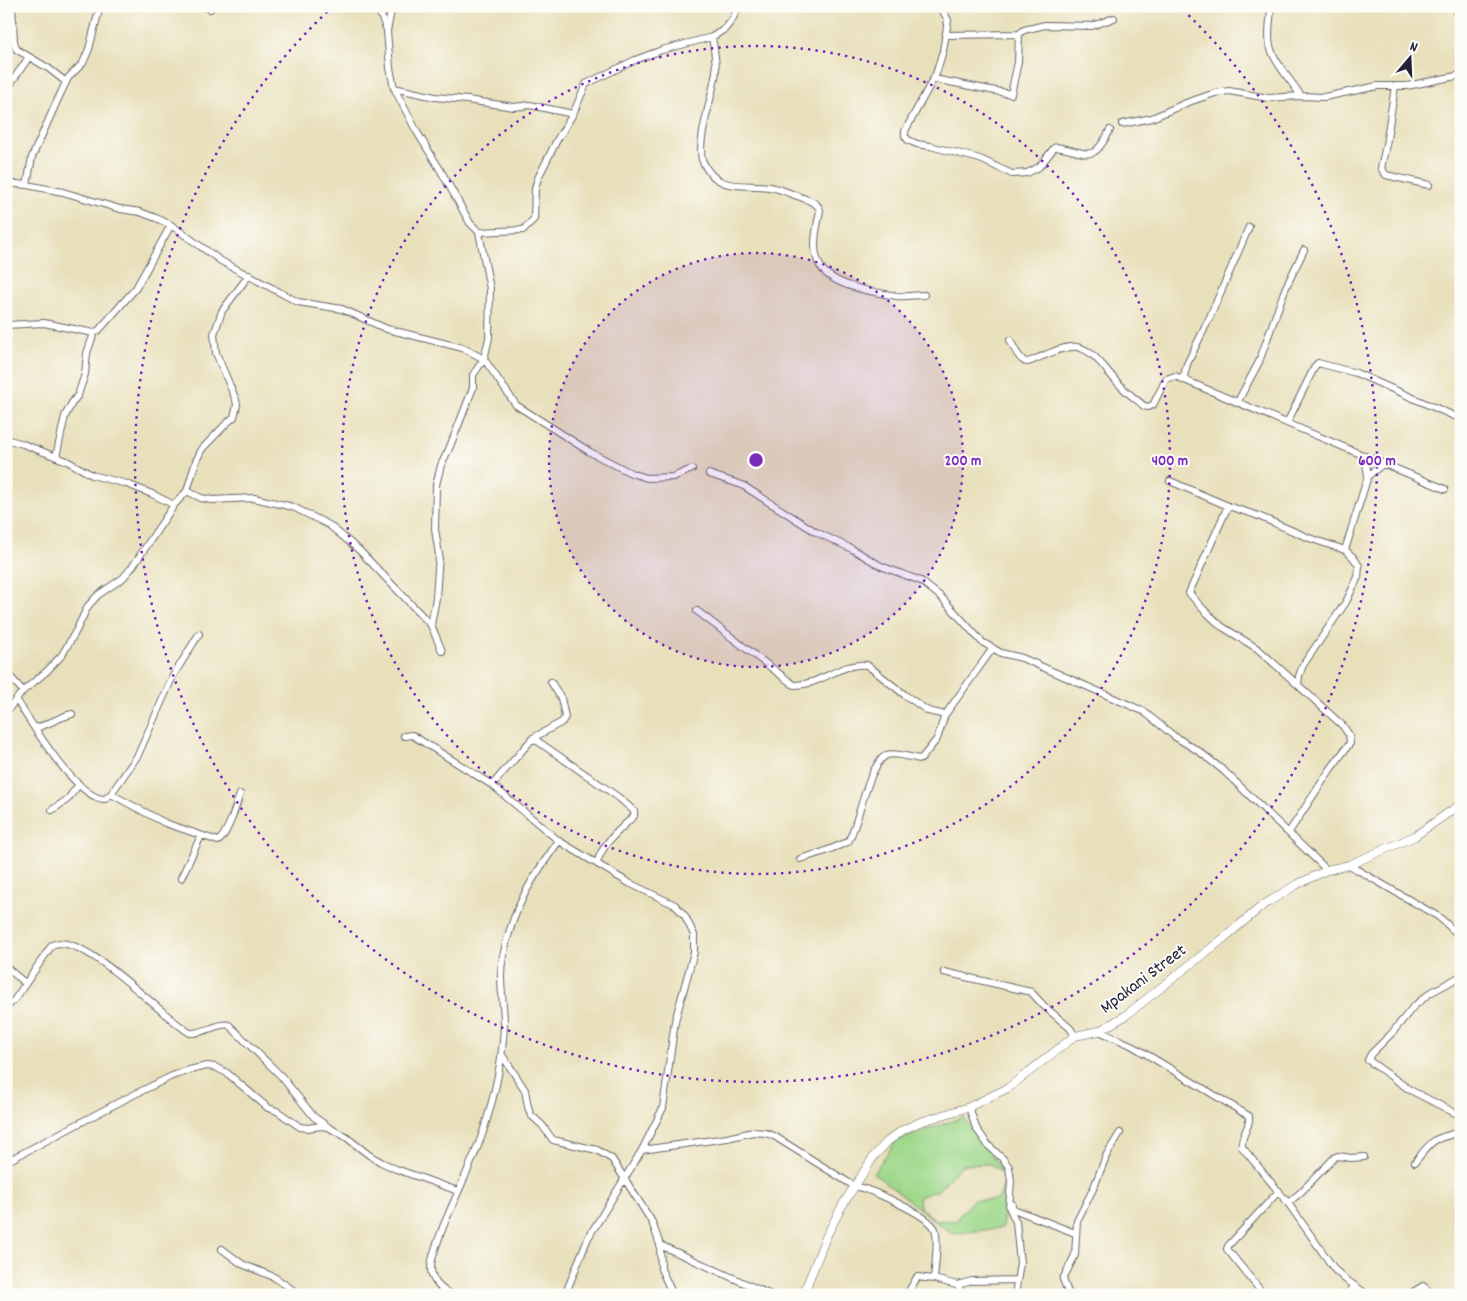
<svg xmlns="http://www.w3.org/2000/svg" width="1467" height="1301" viewBox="0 0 1467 1301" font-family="Dekko,sans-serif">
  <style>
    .green { fill: #9fd88b; stroke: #607d63; fill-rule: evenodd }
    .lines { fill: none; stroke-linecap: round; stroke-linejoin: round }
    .minor-casing { stroke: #676468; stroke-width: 8 }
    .tertiary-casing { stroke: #676468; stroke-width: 9 }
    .minor { stroke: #fff; stroke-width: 6 }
    .tertiary { stroke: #fff; stroke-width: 8 }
    .ring { fill: none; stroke: #7b2cbf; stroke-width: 2.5; stroke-dasharray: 2.5 5 }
    .labels { text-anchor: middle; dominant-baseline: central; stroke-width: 4; stroke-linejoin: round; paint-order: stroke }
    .street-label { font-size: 18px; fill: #22223b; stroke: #fdfcf7 }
    .centre { fill: #7b2cbf; stroke: #fdfcf7; stroke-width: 2.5 }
    .ring-label { font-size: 15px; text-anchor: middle; font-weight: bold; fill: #7b2cbf; stroke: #fdfcf7; stroke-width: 4; stroke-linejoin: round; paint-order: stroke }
  </style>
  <rect width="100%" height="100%" fill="#fdfcf7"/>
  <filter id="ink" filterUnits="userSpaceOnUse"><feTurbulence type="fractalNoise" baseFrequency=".02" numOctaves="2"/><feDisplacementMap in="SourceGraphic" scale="10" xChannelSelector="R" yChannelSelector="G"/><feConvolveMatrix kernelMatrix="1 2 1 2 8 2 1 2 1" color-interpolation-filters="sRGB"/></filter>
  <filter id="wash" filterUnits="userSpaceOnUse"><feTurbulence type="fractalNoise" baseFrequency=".0096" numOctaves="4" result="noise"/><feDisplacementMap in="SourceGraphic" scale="20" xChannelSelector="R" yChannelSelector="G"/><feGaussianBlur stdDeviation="1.12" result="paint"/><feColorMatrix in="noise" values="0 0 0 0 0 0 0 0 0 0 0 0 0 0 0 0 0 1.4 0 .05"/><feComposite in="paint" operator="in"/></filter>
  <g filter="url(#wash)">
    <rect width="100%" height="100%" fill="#e8e0bb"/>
    <path class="green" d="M 963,1117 L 1008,1179 L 1002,1228 L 952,1234 L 873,1173 L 896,1141 ZM 989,1164 L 999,1170 L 1006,1179 L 998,1200 L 973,1200 L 955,1221 L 936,1220 L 920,1208 L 919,1197 L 938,1190 L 962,1165 Z"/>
  </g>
  <g filter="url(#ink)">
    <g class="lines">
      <g class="minor-casing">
        <path id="minor" d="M 12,6 L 14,41 L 16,49 L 48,68 L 66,82
          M 205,6 L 210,9
          M 377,6 L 387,30
          M 392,6 L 387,31 L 390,68 L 394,88 L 417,132 L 441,171 L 470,223 L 479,232 L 490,289 L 489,338 L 484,359 L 473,375 L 473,388 L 449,449 L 441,465 L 436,485 L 435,529 L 439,555 L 436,598 L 431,625
          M 940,6 L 948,20 L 943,51 L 936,74 L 905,131 L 905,136 L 908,140 L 917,144 L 930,146 L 980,159 L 1012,174 L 1027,173 L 1039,167 L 1054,148 L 1056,147 C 1089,152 1092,165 1110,130
          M 1271,6 C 1271,18 1267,34 1270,46 C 1275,64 1291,80 1301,96
          M 1457,6 L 1460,44
          M 946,35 L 1019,34 L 1024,30 L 1045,25 L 1092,26 L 1114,18
          M 712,37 C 714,48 716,60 716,71 C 714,92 695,145 703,162 C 717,193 744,183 770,187 C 782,189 791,194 803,198 C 810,201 818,203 820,210 C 817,228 811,247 819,264 C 830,287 875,292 896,296 C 905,297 915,295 924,295
          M 934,79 L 1011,94 L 1018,62 L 1019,34
          M 1395,86 L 1386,145 L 1381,168 L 1386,175 L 1429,185
          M 394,88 L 435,97 L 467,100 L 514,107 L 530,105 L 573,114
          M 6,90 L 29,57
          M 1122,124 L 1152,118 L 1186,103 L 1215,93 L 1229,91 L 1268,98 L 1301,96 L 1324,97 L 1378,86 L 1407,86 L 1461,75
          M 6,183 L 27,185 L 63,192 L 120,209 L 140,212 L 156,218 L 171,225 L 221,261 L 298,302 L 342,309 L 387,329 L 463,348 L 484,359 L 516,405 L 590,452 L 631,473 L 647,478 L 673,477 L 692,469
          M 27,185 L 32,157 L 58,99 L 68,78 L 83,63 L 89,49 L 100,6
          M 479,232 L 523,230 L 534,219 L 535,188 L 538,178 L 557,140 L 573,114 L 586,84 L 635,60 L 662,50 L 712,37 L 725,29 L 732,20 L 739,6
          M 6,325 L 44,323 L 94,333
          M 1010,340 C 1014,347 1018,359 1026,362 C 1029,364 1062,344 1077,347 C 1095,350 1107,373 1120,385 C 1127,393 1136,399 1144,406 L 1148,407 L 1153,405 L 1166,379 L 1175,376 L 1365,456 L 1368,476 L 1345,550
          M 1183,380 L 1187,364 L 1209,319 L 1249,227
          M 1237,403 L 1259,362 L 1285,289 L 1304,250
          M 1287,423 L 1315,366 L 1318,363 L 1356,373 L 1461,419
          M 6,439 L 23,444 L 67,461 L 92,475 L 127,484 L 152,494 L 174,505
          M 1365,456 L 1445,489
          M 56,457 L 65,416 L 72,403 L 78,395 L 85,374 L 87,353 L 94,333 L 99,330 L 136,288 L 171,225
          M 709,474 L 742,485 L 816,532 L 852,549 L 881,566 L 921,581 L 941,597 L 982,642 L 1001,653 L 1022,658 L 1143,711 L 1174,736 L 1200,752 L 1224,771 L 1327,870
          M 1368,476 L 1383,464
          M 1170,481 L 1228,506 L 1256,515 L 1309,538 L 1345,550 L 1353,557 L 1359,566 L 1358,577 L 1346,602 L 1303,665 L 1299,676 L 1298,685 L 1343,726 L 1349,735 L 1350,743 L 1330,770 L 1289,832
          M 187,491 L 201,498 L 212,500 L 254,498 L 293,507 L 329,525 L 359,550 L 431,625 L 442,651
          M 1228,506 L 1189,593 L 1202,608 L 1221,626 L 1258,649 L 1298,685
          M 697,611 L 794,685 C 820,686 840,662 867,665 L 905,695 L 928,711 L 945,715 L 993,648
          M 6,672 L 23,691
          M 16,699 C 30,721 77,800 105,799 L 111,794 L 138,755 L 173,676 L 199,634
          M 6,712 L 23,691 L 47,671 L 62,655 L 76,631 L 88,606 L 98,595 L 123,578 L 133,566 L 174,505 L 187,491 L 196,461 L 202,449 L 227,423 L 234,417 L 237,405 L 236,400 L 216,353 L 214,334 L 222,311 L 249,275
          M 35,728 C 48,725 59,717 72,714
          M 404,736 L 412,735 L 492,785 L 559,841 L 629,883 L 675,905 L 685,916 L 694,935 L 694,952 L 675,1021 L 663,1108 L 642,1150 L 588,1238 L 565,1295
          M 533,738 L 618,797 L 634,811 L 634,816 C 619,831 603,842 597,863
          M 492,785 L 533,738 L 562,722 L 565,717 L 561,698 L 551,682
          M 111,794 L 165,823 L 218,841 C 228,835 236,805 240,794
          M 52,810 L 68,799 L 79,784
          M 800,859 L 823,852 L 848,842 C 859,824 868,763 887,755 C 896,752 911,758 921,759 L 937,739 L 945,715
          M 1349,865 L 1439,917 L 1461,937
          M 181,878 L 201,836
          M 6,967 L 25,983
          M 944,972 L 1031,992 L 1044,1006 L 1070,1028 L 1075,1036
          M 1461,976 L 1430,993 L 1413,1007 L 1392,1033 L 1371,1054 L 1368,1060 L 1410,1090 L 1461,1116
          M 6,1008 L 15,999 L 52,945 C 83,930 162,1017 190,1033 C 203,1034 220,1022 229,1025 L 281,1076 L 314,1117 L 327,1126
          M 1099,1031 L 1131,1045 L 1249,1116 C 1251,1127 1240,1135 1242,1147 L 1288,1203 L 1335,1270 L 1345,1279 L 1368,1295
          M 502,1055 L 525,1090 L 528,1107 L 531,1115 L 542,1125 L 553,1140 L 597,1150 L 612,1159 L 652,1222 L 660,1245 L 661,1269 L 673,1295
          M 969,1107 L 976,1128 L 988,1145 L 1004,1160 L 1009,1167 L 1011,1181 L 1009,1207 L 1016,1222 L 1020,1263 L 1015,1295
          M 642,1150 L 727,1138 L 753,1132 L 766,1133 L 774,1136 L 854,1186 C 870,1189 929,1215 935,1229 C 939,1241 935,1266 934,1279
          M 6,1162 L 125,1099 L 172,1076 L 189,1070 L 207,1066 L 215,1067 L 227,1073 L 268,1108 L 277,1111 L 300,1127 L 308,1128 L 320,1126 L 328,1127 L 346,1137 L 369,1155 L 381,1162 L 396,1169 L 458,1191
          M 1415,1162 C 1433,1139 1432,1139 1461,1132
          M 1288,1203 L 1301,1192 L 1335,1157 L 1338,1156 L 1351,1158 L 1364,1157
          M 1012,1204 L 1012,1208 L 1016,1210 L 1075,1233
          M 660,1245 L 771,1295
          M 222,1249 L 242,1264 L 274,1277 L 300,1295
          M 957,1285 L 972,1281 L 1017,1280
          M 452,1295 C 441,1290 430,1280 431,1266 C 432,1254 439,1239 443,1227 C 456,1195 472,1164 483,1132 C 494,1098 503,1061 504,1024 C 504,1001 498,980 503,956 C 513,909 530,880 559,841
          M 907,1295 L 917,1277 L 934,1279 L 957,1285 L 960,1290 L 960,1295
          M 1069,1295 L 1063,1279 L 1075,1255 L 1077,1221 L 1094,1187 L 1107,1154 L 1120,1133
          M 1264,1295 L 1227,1249 L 1228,1246 L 1279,1191
          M 1348,1295 L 1354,1286
          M 1408,1295 L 1423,1286 L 1433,1295"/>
      </g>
      <g class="tertiary-casing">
        <path id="tertiary" d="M 803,1295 L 826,1237 L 842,1206 L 874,1156 L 888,1141 L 903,1130 L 920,1122 L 969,1107 L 1008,1088 L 1075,1036 L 1099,1031 L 1125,1016 L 1224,938 L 1262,906 L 1296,885 L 1327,870 L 1349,865 L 1415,836 L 1461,804"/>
      </g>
      <use href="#minor" class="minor"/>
      <use href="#tertiary" class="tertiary"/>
    </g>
  </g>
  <circle cx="756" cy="460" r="207" fill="#7b2cbf" fill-opacity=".12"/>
  <g class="ring">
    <circle cx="756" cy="460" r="207"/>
    <circle cx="756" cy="460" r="414"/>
    <path d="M1183 10A621 621 0 1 1 329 10"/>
  </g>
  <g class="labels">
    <g class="street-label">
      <text transform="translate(1144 980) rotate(-37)">Mpakani Street</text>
    </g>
  </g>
  <circle cx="756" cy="460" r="8" class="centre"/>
  <g class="ring-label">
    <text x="963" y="465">200 m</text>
    <text x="1170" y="465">400 m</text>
    <text x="1377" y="465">600 m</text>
  </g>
  <rect width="1467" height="1301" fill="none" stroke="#fdfcf7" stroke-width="25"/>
  <g transform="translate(1410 58) rotate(19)" stroke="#fdfcf7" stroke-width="4" paint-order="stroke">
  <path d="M0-4L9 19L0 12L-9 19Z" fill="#22223b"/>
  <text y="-8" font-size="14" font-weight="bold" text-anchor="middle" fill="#22223b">N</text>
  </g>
</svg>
